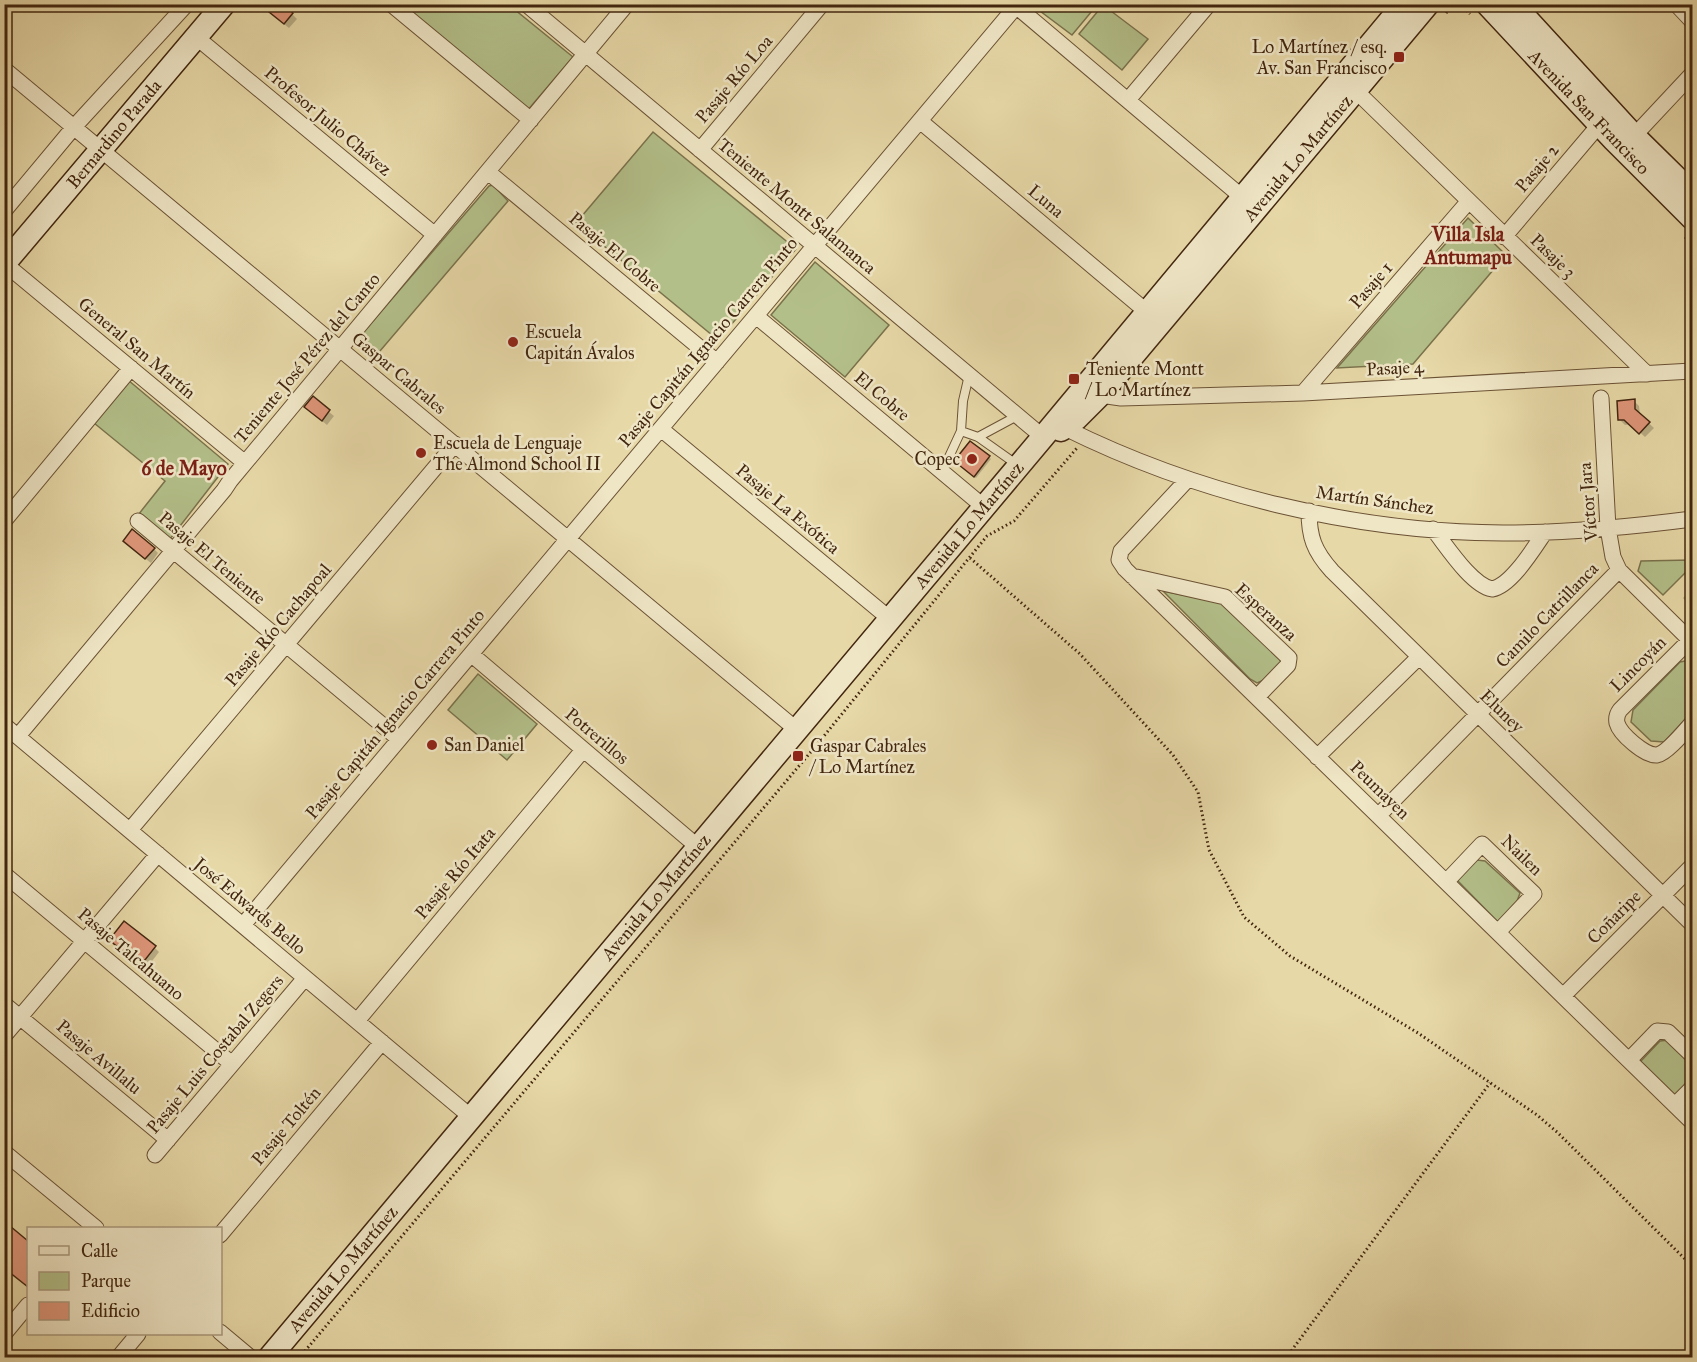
<svg xmlns="http://www.w3.org/2000/svg" width="1697" height="1362" viewBox="0 0 1697 1362" font-family="'IM FELL Great Primer',serif">
  <style>
    .green { fill: #b3bf89; stroke: #7a724c; stroke-width: 1.5 }
    .shadow { fill: #0003 }
    .building { fill: #de9579; stroke: #42260f; stroke-width: 1.5 }
    .lines { fill: none; stroke-linecap: round; stroke-linejoin: round }
    .lane-casing { stroke: #6b5235; stroke-width: 10 }
    .street-casing { stroke: #6b5235; stroke-width: 17 }
    .secondary-casing { stroke: #42260f; stroke-width: 25 }
    .path { stroke: #42260f; stroke-width: 3; stroke-dasharray: 1.5 3; stroke-linecap: butt }
    .lane { stroke: #efe6c6; stroke-width: 8 }
    .street { stroke: #efe6c6; stroke-width: 15 }
    .secondary { stroke: #efe6c6; stroke-width: 22 }
    .poi-dot { fill: #8f2418; stroke: #efe6c6; stroke-width: 2 }
    .labels { text-anchor: middle; dominant-baseline: central; stroke-width: 5; stroke-linejoin: round; paint-order: stroke }
    .poi-label { font-size: 18px; fill: #42260f; stroke: #efe6c6; text-anchor: start }
    .street-label { font-size: 18px; fill: #42260f; stroke: #efe6c6 }
    .neighbourhood-label { font-size: 20px; font-weight: bold; fill: #7a1f14; stroke: #efe6c6 }
  </style>
  <rect width="100%" height="100%" fill="#e7d8a7"/>
  <filter id="stains"><feTurbulence type="fractalNoise" baseFrequency=".00333" numOctaves="4"/><feColorMatrix values="0 0 0 0 .2 0 0 0 0 .09 0 0 0 0 .02 0 0 0 .5 -.17"/></filter>
  <radialGradient id="worn" r=".72"><stop offset=".6" stop-color="#630" stop-opacity="0"/><stop offset="1" stop-color="#630" stop-opacity=".3"/></radialGradient>
  <path class="green" d="M 400,5 L 509,5 L 573,57 L 527,111 Z
    M 1032,5 L 1097,5 L 1072,35 Z
    M 1103,5 L 1148,39 L 1122,70 L 1079,34 Z
    M 653,132 L 796,249 L 718,340 L 576,223 Z
    M 493,185 L 508,201 L 374,358 L 354,343 L 489,186 Z
    M 1468,218 L 1506,255 L 1413,364 L 1337,368 Z
    M 815,262 L 889,325 L 845,377 L 771,315 Z
    M 128,380 L 228,464 L 170,539 L 138,515 L 165,481 L 94,423 Z
    M 1691,560 L 1691,567 L 1663,595 L 1638,571 L 1641,561 Z
    M 1163,591 L 1222,603 L 1280,656 L 1280,664 L 1264,680 L 1257,683 L 1250,679 Z
    M 1690,660 L 1692,663 L 1692,712 L 1664,742 L 1651,741 L 1631,722 L 1633,710 L 1680,662 Z
    M 478,674 L 537,724 L 507,760 L 448,710 Z
    M 1477,860 L 1485,861 L 1520,893 L 1516,904 L 1499,923 L 1456,879 L 1470,864 Z
    M 1669,1040 L 1692,1063 L 1692,1078 L 1675,1097 L 1640,1062 L 1660,1041 Z"/>
  <path class="shadow" d="M 264,8 L 292,14 L 297,19 L 289,28 Z
    M 313,399 L 334,416 L 327,425 L 311,412 Z
    M 1634,401 L 1639,406 L 1640,415 L 1654,428 L 1645,437 L 1631,424 L 1625,425 L 1620,420 Z
    M 970,443 L 991,459 L 976,478 L 956,461 Z
    M 129,546 L 154,549 L 158,553 L 151,563 Z
    M 1692,581 L 1692,608 L 1683,598 L 1689,591 L 1686,588 Z
    M 116,945 L 155,948 L 159,952 L 146,969 Z
    M 7,1225 L 28,1243 L 28,1287 L 4,1267 Z"/>
  <path class="building" d="M 259,4 L 283,4 L 293,13 L 284,24 Z
    M 313,396 L 330,410 L 322,421 L 304,407 Z
    M 1635,399 L 1635,409 L 1650,422 L 1639,434 L 1624,420 L 1618,420 L 1617,401 Z
    M 970,441 L 990,456 L 974,477 L 954,461 Z
    M 132,529 L 155,548 L 145,559 L 123,541 Z
    M 124,921 L 156,946 L 141,965 L 109,940 Z
    M 4,1221 L 28,1241 L 28,1287 L 4,1268 Z"/>
  <g class="lines">
    <g class="lane-casing">
      <path id="lane" d="M 961,431 L 978,437 L 1016,464
        M 978,437 L 1017,416
        M 942,472 L 961,431 L 963,401 L 969,375"/>
    </g>
    <g class="street-casing">
      <path id="street" d="M 391,4 L 531,120
        M 526,4 L 1043,437
        M 1676,4 L 1692,21
        M 1016,6 L 1242,197
        M 196,37 L 435,235
        M 4,69 L 797,730
        M 1355,90 L 1647,374
        M 1128,100 L 1209,4
        M 920,121 L 1147,312
        M 1634,136 L 1692,74
        M 700,150 L 822,4
        M 488,172 L 717,362
        M 4,211 L 74,127 L 186,5
        M 1504,237 L 1599,125
        M 4,263 L 245,463
        M 756,316 L 984,507
        M 1303,393 L 1468,202
        M 1100,395 L 1121,398 L 1303,393 L 1692,371
        M 1601,398 L 1608,528 L 1613,557 L 1619,570 L 1692,642
        M 1065,428 C 1198,494 1354,532 1503,533 C 1566,533 1630,527 1692,519
        M 661,429 L 890,619
        M 1188,479 L 1121,551 L 1119,560 L 1125,569 L 1692,1122
        M 1309,511 C 1309,537 1314,551 1332,571 L 1692,924
        M 4,521 L 131,368
        M 138,521 L 399,739
        M 1433,529 C 1446,545 1471,585 1492,589 C 1511,586 1534,548 1545,532
        M 1132,576 L 1225,597 L 1289,658 L 1288,665 L 1257,697
        M 1690,640 L 1620,710 C 1617,714 1616,718 1617,723 C 1620,734 1645,756 1657,755 C 1667,753 1684,732 1692,723
        M 471,654 L 698,847
        M 4,725 L 471,1117
        M 18,736 L 224,490 L 230,481 L 627,4
        M 1317,757 L 1419,657
        M 1378,816 L 1619,570
        M 130,830 L 455,444
        M 4,874 L 232,1064
        M 1446,882 L 1482,844 L 1534,894 L 1498,932
        M 243,925 L 1018,4
        M 1563,996 L 1692,866
        M 4,1004 L 168,1140
        M 357,1021 L 583,750
        M 4,1036 L 158,854
        M 1629,1060 L 1657,1031 L 1668,1032 L 1692,1055
        M 1675,1105 L 1692,1088
        M 4,1152 L 96,1228
        M 155,1155 L 305,978
        M 220,1235 L 382,1042
        M 220,1332 L 251,1358
        M 4,1334 L 28,1305
        M 118,1358 L 138,1334"/>
    </g>
    <g class="secondary-casing">
      <path id="secondary" d="M 1487,4 L 1614,140 L 1692,218
        M 1513,4 L 1634,136 L 1692,193
        M 4,264 L 224,4
        M 1061,430 L 1076,419 L 1100,395 L 1428,4
        M 269,1358 L 1043,437 L 1404,4"/>
    </g>
    <path class="path" d="M 1460,4 L 1470,14
      M 1446,13 L 1453,4
      M 1685,237 L 1692,244
      M 970,558 L 1080,654 L 1173,755 L 1198,792 L 1209,850 L 1244,917 L 1290,956 L 1418,1033 L 1537,1115 L 1557,1132 L 1692,1266
      M 299,1358 L 815,747 L 987,536 L 1014,521 L 1077,448
      M 1286,1358 L 1490,1083"/>
    <use href="#lane" class="lane"/>
    <use href="#street" class="street"/>
    <use href="#secondary" class="secondary"/>
  </g>
  <g class="poi-dot">
    <rect x="1393" y="51" width="12" height="12" rx="3"/>
    <circle cx="513" cy="342" r="6"/>
    <rect x="1068" y="373" width="12" height="12" rx="3"/>
    <circle cx="421" cy="453" r="6"/>
    <circle cx="972" cy="459" r="6"/>
    <circle cx="432" cy="745" r="6"/>
    <rect x="792" y="750" width="12" height="12" rx="3"/>
  </g>
  <g class="labels">
    <g class="poi-label">
      <text x="1387" y="47" text-anchor="end">Lo Martínez / esq.<tspan x="1387" dy="21">Av. San Francisco</tspan></text>
      <text x="525" y="332">Escuela<tspan x="525" dy="21">Capitán Ávalos</tspan></text>
      <text x="1086" y="369">Teniente Montt<tspan x="1086" dy="21">/ Lo Martínez</tspan></text>
      <text x="433" y="443">Escuela de Lenguaje<tspan x="433" dy="21">The Almond School II</tspan></text>
      <text x="960" y="459" text-anchor="end">Copec</text>
      <text x="444" y="745">San Daniel</text>
      <text x="810" y="746">Gaspar Cabrales<tspan x="810" dy="21">/ Lo Martínez</tspan></text>
    </g>
    <g class="street-label">
      <text transform="translate(734 79) rotate(-50)">Pasaje Río Loa</text>
      <text transform="translate(1589 112) rotate(46)">Avenida San Francisco</text>
      <text transform="translate(328 121) rotate(40)">Profesor Julio Chávez</text>
      <text transform="translate(114 134) rotate(-50)">Bernardino Parada</text>
      <text transform="translate(1298 158) rotate(-50)">Avenida Lo Martínez</text>
      <text transform="translate(1537 168) rotate(-50)">Pasaje 2</text>
      <text transform="translate(1046 201) rotate(40)">Luna</text>
      <text transform="translate(797 206) rotate(40)">Teniente Montt Salamanca</text>
      <text transform="translate(615 252) rotate(40)">Pasaje El Cobre</text>
      <text transform="translate(1553 256) rotate(44)">Pasaje 3</text>
      <text transform="translate(1371 285) rotate(-49)">Pasaje 1</text>
      <text transform="translate(708 342) rotate(-50)">Pasaje Capitán Ignacio Carrera Pinto</text>
      <text transform="translate(137 348) rotate(40)">General San Martín</text>
      <text transform="translate(307 358) rotate(-50)">Teniente José Pérez del Canto</text>
      <text transform="translate(1395 368) rotate(-3)">Pasaje 4</text>
      <text transform="translate(399 373) rotate(40)">Gaspar Cabrales</text>
      <text transform="translate(882 396) rotate(40)">El Cobre</text>
      <text transform="translate(1375 500) rotate(8)">Martín Sánchez</text>
      <text transform="translate(1588 502) rotate(-95)">Víctor Jara</text>
      <text transform="translate(788 509) rotate(40)">Pasaje La Exótica</text>
      <text transform="translate(969 525) rotate(-50)">Avenida Lo Martínez</text>
      <text transform="translate(212 558) rotate(40)">Pasaje El Teniente</text>
      <text transform="translate(1266 612) rotate(42)">Esperanza</text>
      <text transform="translate(1547 615) rotate(-46)">Camilo Catrillanca</text>
      <text transform="translate(278 625) rotate(-50)">Pasaje Río Cachapoal</text>
      <text transform="translate(1638 664) rotate(-45)">Lincoyán</text>
      <text transform="translate(1502 711) rotate(44)">Eluney</text>
      <text transform="translate(395 714) rotate(-50)">Pasaje Capitán Ignacio Carrera Pinto</text>
      <text transform="translate(597 736) rotate(40)">Potrerillos</text>
      <text transform="translate(1380 790) rotate(44)">Peumayen</text>
      <text transform="translate(1522 855) rotate(44)">Nailen</text>
      <text transform="translate(455 873) rotate(-50)">Pasaje Río Itata</text>
      <text transform="translate(656 897) rotate(-50)">Avenida Lo Martínez</text>
      <text transform="translate(250 906) rotate(40)">José Edwards Bello</text>
      <text transform="translate(1614 917) rotate(-45)">Coñaripe</text>
      <text transform="translate(131 954) rotate(40)">Pasaje Talcahuano</text>
      <text transform="translate(215 1054) rotate(-50)">Pasaje Luis Costabal Zegers</text>
      <text transform="translate(99 1057) rotate(40)">Pasaje Avillalu</text>
      <text transform="translate(286 1126) rotate(-50)">Pasaje Toltén</text>
      <text transform="translate(343 1269) rotate(-50)">Avenida Lo Martínez</text>
    </g>
    <g class="neighbourhood-label">
      <text x="1468" y="234">Villa Isla<tspan x="1468" dy="23">Antumapu</tspan></text>
      <text x="184" y="468">6 de Mayo</text>
    </g>
  </g>
  <rect width="1697" height="1362" fill="none" stroke="#e7d8a7" stroke-width="24"/>
  <rect x="6" y="6" width="1685" height="1350" fill="none" stroke="#42260f" stroke-width="3"/>
  <rect x="12" y="12" width="1673" height="1338" fill="none" stroke="#42260f" stroke-width="1.5"/>
  <rect x="27" y="1227" width="195" height="108" fill="#efe6c6" stroke="#aa997d" stroke-width="1.5"/>
  <rect x="39" y="1246" width="30" height="9" fill="#efe6c6" stroke="#aa997d" stroke-width="1.5"/>
  <text x="81" y="1257" font-size="18" fill="#42260f">Calle</text>
  <rect x="39" y="1272" width="30" height="18" fill="#b3bf89" stroke="#aa997d" stroke-width="1.5"/>
  <text x="81" y="1287" font-size="18" fill="#42260f">Parque</text>
  <rect x="39" y="1302" width="30" height="18" fill="#de9579" stroke="#aa997d" stroke-width="1.5"/>
  <text x="81" y="1317" font-size="18" fill="#42260f">Edificio</text>
  <rect width="100%" height="100%" filter="url(#stains)"/>
  <rect width="100%" height="100%" fill="url(#worn)"/>
</svg>
